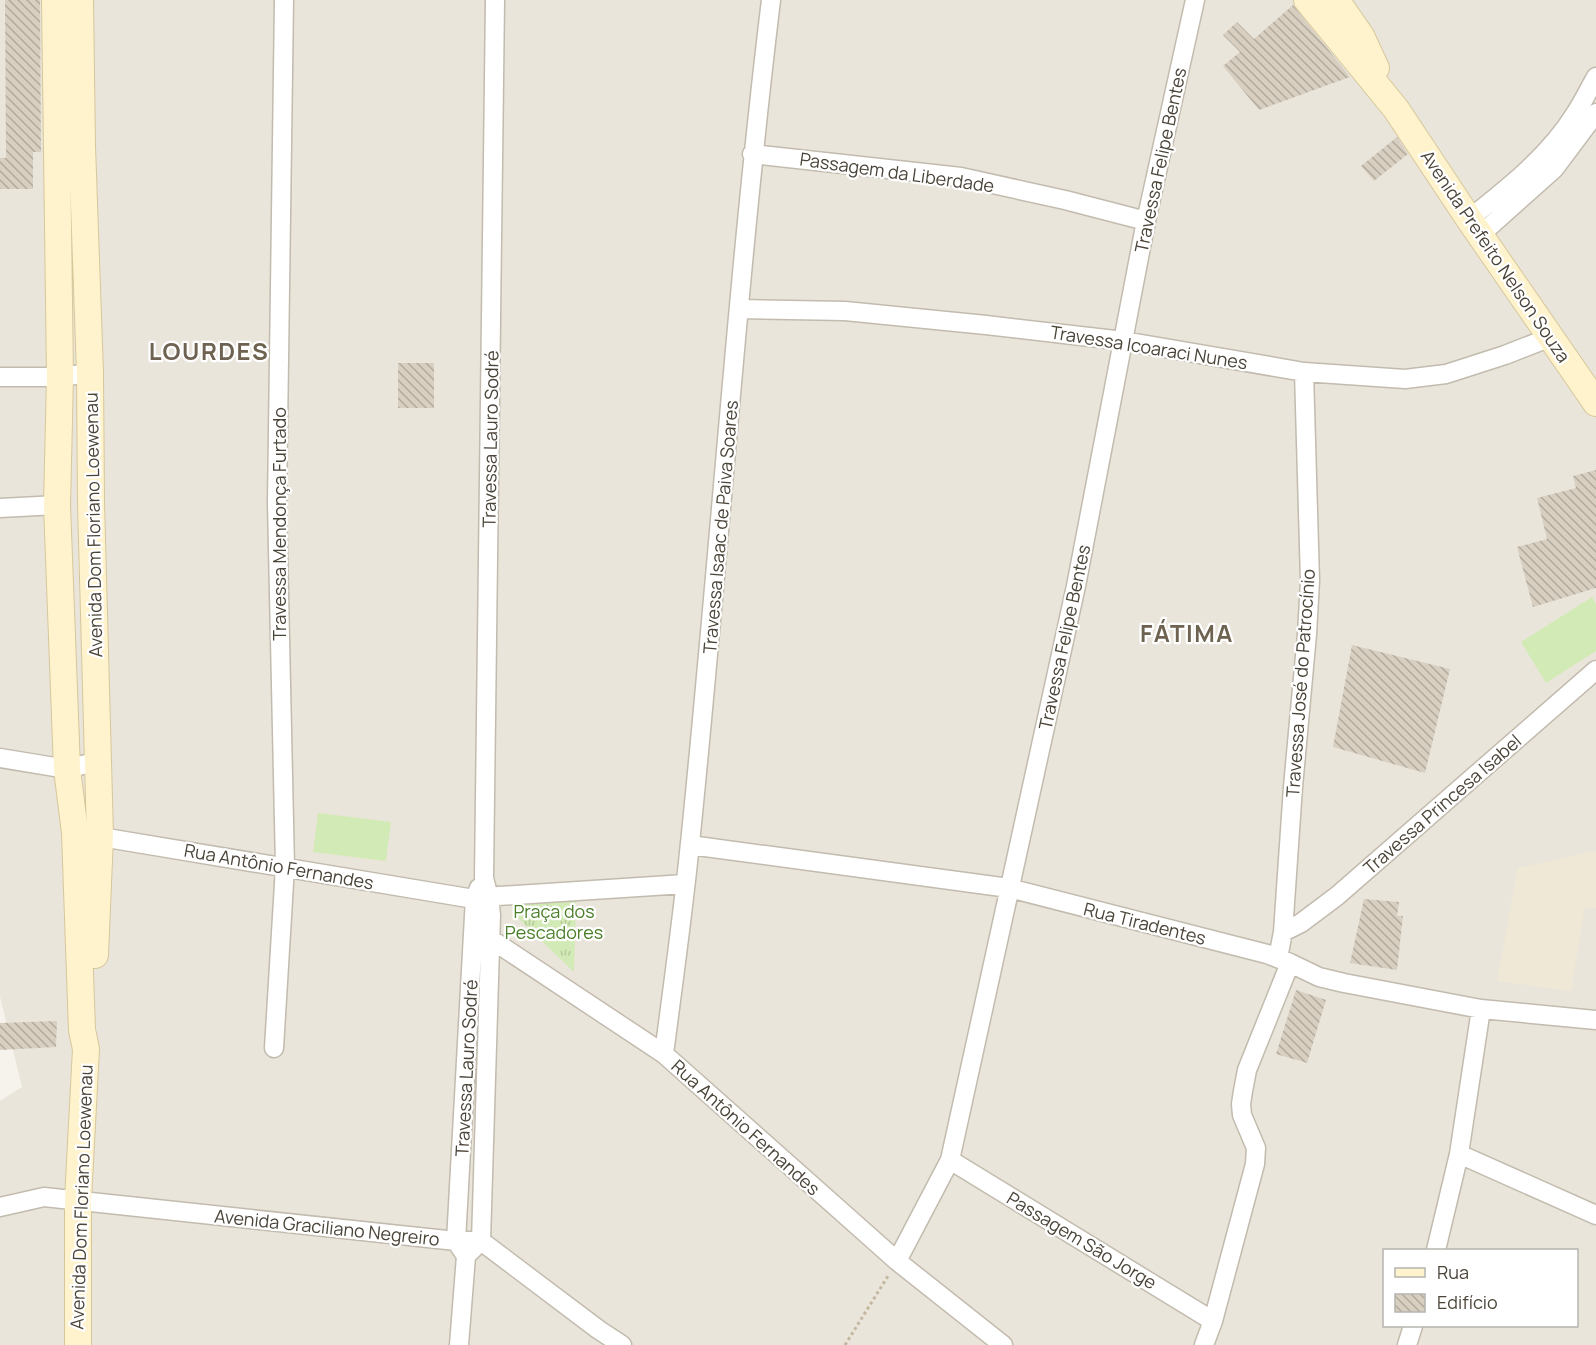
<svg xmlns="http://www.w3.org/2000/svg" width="1596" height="1345" viewBox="0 0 1596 1345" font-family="Manrope,sans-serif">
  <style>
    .residential { fill: #eae5da; fill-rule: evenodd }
    .education { fill: #efe8d6 }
    .grass { fill: #d2eab5 }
    .park { fill: url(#park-tufts) }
    .building { fill: url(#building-back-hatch) }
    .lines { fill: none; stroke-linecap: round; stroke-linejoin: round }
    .street-casing { stroke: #c2bbae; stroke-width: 21 }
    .secondary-casing { stroke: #d6c79b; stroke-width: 28 }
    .path { stroke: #c4b79f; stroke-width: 3; stroke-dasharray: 3 3; stroke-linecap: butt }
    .street { stroke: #fff; stroke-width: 18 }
    .secondary { stroke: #fff3cd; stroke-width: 26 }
    .labels { text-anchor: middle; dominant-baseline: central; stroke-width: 4.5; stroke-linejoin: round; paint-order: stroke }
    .street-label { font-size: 18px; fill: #4b4439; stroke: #fff }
    .park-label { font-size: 18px; fill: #4a7f2a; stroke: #fff }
    .district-label { font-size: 24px; font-weight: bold; letter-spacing: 1.5px; fill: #6e6250; stroke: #fff }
  </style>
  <defs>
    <pattern id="park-tufts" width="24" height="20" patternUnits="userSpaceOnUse" patternTransform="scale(1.5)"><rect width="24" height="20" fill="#d2eab5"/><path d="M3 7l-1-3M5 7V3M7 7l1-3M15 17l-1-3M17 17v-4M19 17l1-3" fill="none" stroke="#b6ca9c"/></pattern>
    <pattern id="building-back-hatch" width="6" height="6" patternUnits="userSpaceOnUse" patternTransform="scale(1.5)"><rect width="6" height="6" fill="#d8cfc1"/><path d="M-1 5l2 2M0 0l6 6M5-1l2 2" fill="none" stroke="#b1aa9e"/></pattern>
  </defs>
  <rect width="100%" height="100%" fill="#f6f3ec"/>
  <path class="residential" d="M 0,0 L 1596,0 L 1596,1345 L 0,1345 L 0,1101 L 22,1087 L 0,997 ZM 1384,1250 L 1576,1250 L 1576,1326 L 1384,1326 Z"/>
  <path class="education" d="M 1596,851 L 1596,908 L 1585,907 L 1571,991 L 1497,981 L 1518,868 Z"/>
  <path class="grass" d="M 1592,597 L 1596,604 L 1596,651 L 1546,683 L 1521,642 Z
    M 318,813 L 391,822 L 386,861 L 313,852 Z"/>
  <path class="park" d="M 576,899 L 574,972 L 517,917 L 512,908 L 520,902 Z"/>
  <path class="building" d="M 5,0 L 40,0 L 41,152 L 33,152 L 33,189 L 0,189 L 0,158 L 6,158 Z
    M 1293,5 L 1350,77 L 1259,110 L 1223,66 L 1240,52 L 1223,35 L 1237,22 L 1254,39 Z
    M 1397,137 L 1408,154 L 1374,181 L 1361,166 Z
    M 398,363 L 434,363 L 434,408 L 398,408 Z
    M 1596,470 L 1596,588 L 1533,607 L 1517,547 L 1547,539 L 1537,498 L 1576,488 L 1573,476 Z
    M 1352,645 L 1450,669 L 1425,773 L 1333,747 Z
    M 1364,899 L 1399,902 L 1397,916 L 1403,916 L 1397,970 L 1350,963 Z
    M 1296,990 L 1326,1000 L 1307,1063 L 1276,1054 Z
    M 57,1021 L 56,1047 L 0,1050 L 0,1023 Z"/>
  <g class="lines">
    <g class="street-casing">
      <path id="street" d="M 752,154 L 961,177 L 1065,200 L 1146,221
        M 1469,219 C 1508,188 1549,156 1575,114 C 1583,102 1589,89 1596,77
        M 1480,235 L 1554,169 L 1596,113
        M 740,309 L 845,311 L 986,325 L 1124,341 L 1304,372 L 1405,379 L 1446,374 L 1505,355 L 1551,337
        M 0,377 L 60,377 L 90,373
        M 0,508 L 57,505
        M 0,758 L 67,769 L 98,761
        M 89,835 L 468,898 L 685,884
        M 690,845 L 1009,888 L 1267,954 L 1290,963 L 1319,977 L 1344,983 L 1481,1009 L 1596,1020
        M 474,928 L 664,1054 L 897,1261 L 1003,1345
        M 1283,932 L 1301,923 L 1337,896 L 1596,670
        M 1278,958 L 1283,932 L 1293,787 L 1307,634 L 1310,581 L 1304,372
        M 274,1048 L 285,867 L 277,503 L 284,0
        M 664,1054 C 673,984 683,914 690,843 C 719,562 737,280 771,0
        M 1459,1154 L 1596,1215
        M 950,1160 L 1213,1321
        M 0,1207 L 44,1197 L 456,1241 L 481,1241 L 599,1330 L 622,1345
        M 1436,1250 L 1459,1154 L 1481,1009
        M 466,1256 L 481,1241 L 491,915 L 489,898 L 484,878 L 495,0
        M 897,1261 L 950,1160 L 1076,586 L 1146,221 L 1195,0
        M 459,1345 L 466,1256 L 456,1241 L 475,898 L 479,888
        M 1204,1345 L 1213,1321 L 1255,1164 L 1256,1148 L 1242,1115 L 1241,1104 L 1243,1091 L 1247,1070 L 1290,963
        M 1407,1345 L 1413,1326"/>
    </g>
    <g class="secondary-casing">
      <path id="secondary" d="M 55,0 L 60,377 L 57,505 L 67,769 L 75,833 L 82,1030 L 86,1049 L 78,1200 L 78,1345
        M 80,0 L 82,146 L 90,373 L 91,503 L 100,836 L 95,955
        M 1307,0 L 1396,109 L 1469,219 L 1596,403
        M 1336,0 L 1361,36 L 1376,68"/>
    </g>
    <path class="path" d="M 845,1345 L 888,1276"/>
    <use href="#street" class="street"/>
    <use href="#secondary" class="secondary"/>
  </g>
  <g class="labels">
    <g class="street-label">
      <text transform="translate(1160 160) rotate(-78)">Travessa Felipe Bentes</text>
      <text transform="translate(897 172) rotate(8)">Passagem da Liberdade</text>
      <text transform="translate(1496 256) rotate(56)">Avenida Prefeito Nelson Souza</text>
      <text transform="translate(1149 347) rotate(9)">Travessa Icoaraci Nunes</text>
      <text transform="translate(490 439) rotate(-89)">Travessa Lauro Sodré</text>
      <text transform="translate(279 524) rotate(-90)">Travessa Mendonça Furtado</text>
      <text transform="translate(93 525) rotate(-91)">Avenida Dom Floriano Loewenau</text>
      <text transform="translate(720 527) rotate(-85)">Travessa Isaac de Paiva Soares</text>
      <text transform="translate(1064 637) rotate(-78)">Travessa Felipe Bentes</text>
      <text transform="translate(1300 683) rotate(-86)">Travessa José do Patrocínio</text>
      <text transform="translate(1442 804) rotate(-41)">Travessa Princesa Isabel</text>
      <text transform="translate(279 866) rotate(10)">Rua Antônio Fernandes</text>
      <text transform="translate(1145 923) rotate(14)">Rua Tiradentes</text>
      <text transform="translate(466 1068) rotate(-87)">Travessa Lauro Sodré</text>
      <text transform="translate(746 1127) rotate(42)">Rua Antônio Fernandes</text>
      <text transform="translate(81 1197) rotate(-88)">Avenida Dom Floriano Loewenau</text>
      <text transform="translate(327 1227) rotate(6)">Avenida Graciliano Negreiro</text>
      <text transform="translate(1082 1240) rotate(31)">Passagem São Jorge</text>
    </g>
    <g class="park-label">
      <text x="554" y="911">Praça dos<tspan x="554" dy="21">Pescadores</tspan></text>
    </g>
    <g class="district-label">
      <text x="209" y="350">LOURDES</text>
      <text x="1187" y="632">FÁTIMA</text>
    </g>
  </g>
  <rect x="1383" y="1249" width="195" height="78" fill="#ffffff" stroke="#b7b4b0" stroke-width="1.5"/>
  <rect x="1395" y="1268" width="30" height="9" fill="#fff3cd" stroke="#b7b4b0" stroke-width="1.5"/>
  <text x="1437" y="1279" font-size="18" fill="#4b4439">Rua</text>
  <rect x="1395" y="1294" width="30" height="18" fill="url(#building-back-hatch)" stroke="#b7b4b0" stroke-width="1.5"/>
  <text x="1437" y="1309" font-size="18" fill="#4b4439">Edifício</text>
</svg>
